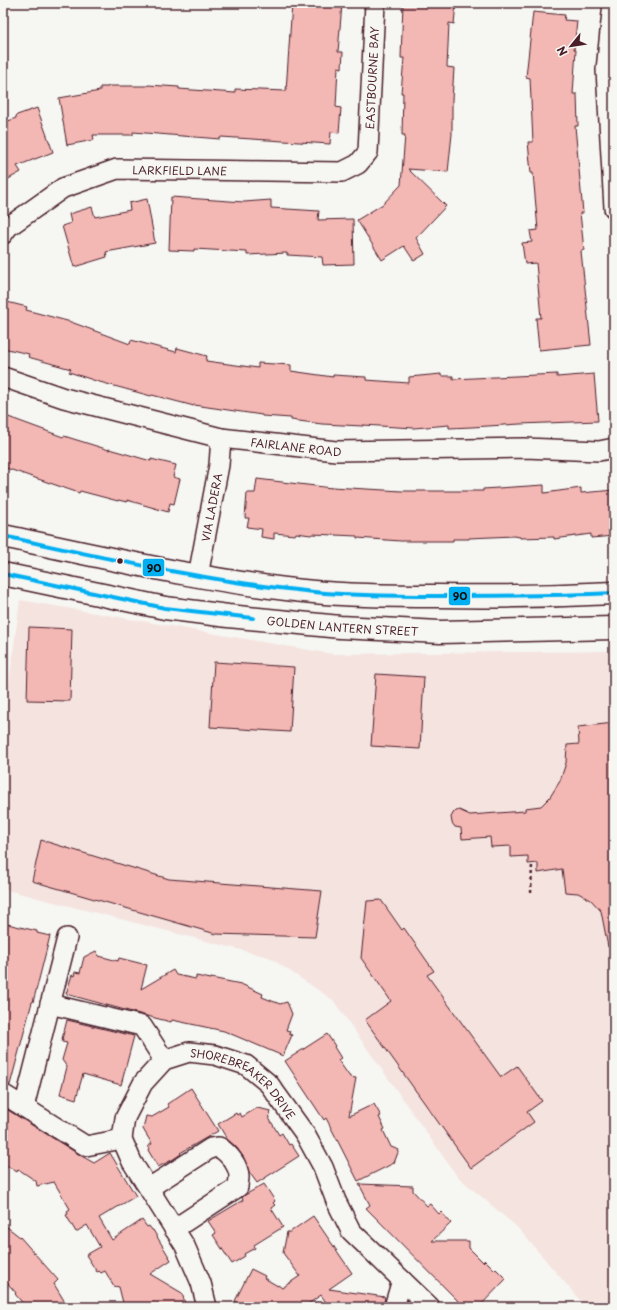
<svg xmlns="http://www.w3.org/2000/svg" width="617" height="1310" viewBox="0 0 617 1310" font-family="'Playpen Sans',sans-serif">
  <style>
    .built { fill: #f5e3df }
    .building { fill: #f3b7b4; stroke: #4a1f2b }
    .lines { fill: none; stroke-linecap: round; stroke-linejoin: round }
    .minor-casing { stroke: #4a1f2b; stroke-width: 22 }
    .major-casing { stroke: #4a1f2b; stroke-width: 25 }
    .path { stroke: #4a1f2b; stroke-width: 2.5; stroke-dasharray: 3 3; stroke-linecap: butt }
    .minor { stroke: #f6f6f2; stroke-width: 19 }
    .major { stroke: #f6f6f2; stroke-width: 22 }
    .bus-1-casing { stroke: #f6f6f2; stroke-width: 7 }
    .bus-1 { stroke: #00aff2; stroke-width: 4 }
    .bus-dot { fill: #4a1f2b; stroke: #f6f6f2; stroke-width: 1.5 }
    .labels { text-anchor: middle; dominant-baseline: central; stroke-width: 3; stroke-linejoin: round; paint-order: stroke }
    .street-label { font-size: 11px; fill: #4a1f2b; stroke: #f6f6f2 }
    .line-badge { stroke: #f6f6f2; stroke-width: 1.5 }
    .pale-badge-label { font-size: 11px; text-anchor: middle; font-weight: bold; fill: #111 }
  </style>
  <rect width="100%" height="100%" fill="#f6f6f2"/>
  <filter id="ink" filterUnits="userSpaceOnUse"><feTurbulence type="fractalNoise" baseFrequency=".025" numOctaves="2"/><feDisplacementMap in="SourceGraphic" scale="8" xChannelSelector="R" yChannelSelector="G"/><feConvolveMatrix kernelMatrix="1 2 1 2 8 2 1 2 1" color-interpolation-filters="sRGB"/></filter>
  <g filter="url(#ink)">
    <path class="built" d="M 20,600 L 332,654 L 614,651 L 614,1307 L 586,1307 L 517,1227 L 457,1176 L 333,1000 L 269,957 L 3,889 L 3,731 Z"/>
    <path class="building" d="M 292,3 L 342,4 L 338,52 L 343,52 L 342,68 L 338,67 L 336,107 L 341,108 L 339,133 L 331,132 L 330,144 L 221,137 L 220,139 L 133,132 L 133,135 L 93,135 L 94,140 L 67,145 L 59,98 L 100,91 L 100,87 L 108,87 L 108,86 L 147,86 L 148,85 L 179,87 L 179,89 L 235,93 L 235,89 L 286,91 Z
      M 403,3 L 456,3 L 454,24 L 449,23 L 447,67 L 454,68 L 452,100 L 452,134 L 448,172 L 408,169 L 446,206 L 416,238 L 425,254 L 414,261 L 404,246 L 382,260 L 357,220 L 383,204 L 401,185 L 405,135 L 402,135 L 403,93 L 401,93 L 404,58 L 401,58 Z
      M 533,12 L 565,15 L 564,20 L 577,21 L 574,49 L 576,50 L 573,94 L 577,94 L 578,126 L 575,126 L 583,213 L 580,213 L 584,250 L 581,251 L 591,345 L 539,350 L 536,318 L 541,318 L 536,263 L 525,264 L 522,243 L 532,242 L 530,231 L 538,230 L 533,173 L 531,173 L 528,142 L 533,142 L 530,78 L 526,77 Z
      M 37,108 L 53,152 L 17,166 L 21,172 L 3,182 L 3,123 L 16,118 L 16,116 L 17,115 Z
      M 171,197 L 244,202 L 271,200 L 271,208 L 319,211 L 318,220 L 353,219 L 354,264 L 323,265 L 322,257 L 287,255 L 287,253 L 247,255 L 247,252 L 194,249 L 194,251 L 169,250 Z
      M 147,199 L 155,243 L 106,252 L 107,257 L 74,267 L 62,226 L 71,223 L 69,214 L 92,207 L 95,217 L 130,210 L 129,203 Z
      M 3,301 L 27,307 L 26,310 L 71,322 L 130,344 L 131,340 L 176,352 L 177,348 L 207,356 L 206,361 L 258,368 L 258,363 L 291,365 L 291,371 L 333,377 L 333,375 L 366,377 L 366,380 L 409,383 L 409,377 L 441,374 L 441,376 L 453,376 L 453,379 L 557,374 L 557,377 L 594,374 L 598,421 L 520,424 L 472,427 L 449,428 L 449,425 L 414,428 L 363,425 L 363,426 L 322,424 L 291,420 L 291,418 L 262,416 L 262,415 L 194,405 L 194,406 L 152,395 L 151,396 L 96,381 L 69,372 L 71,369 L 28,357 L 29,354 L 3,348 Z
      M 3,415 L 63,437 L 64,436 L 109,450 L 109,449 L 151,461 L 151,459 L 176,465 L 173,477 L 180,479 L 174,504 L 170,503 L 168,512 L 127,500 L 127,502 L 118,500 L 118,501 L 80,491 L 79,493 L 3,467 Z
      M 257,479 L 332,488 L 332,487 L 402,491 L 483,491 L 483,489 L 544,485 L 544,493 L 581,488 L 581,493 L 614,490 L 614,536 L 591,538 L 591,534 L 554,539 L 554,537 L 520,538 L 520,537 L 514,536 L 469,538 L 469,539 L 453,539 L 453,541 L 401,541 L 357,538 L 357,536 L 312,534 L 311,535 L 296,533 L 295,535 L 274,533 L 274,539 L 261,537 L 262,529 L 247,527 L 249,518 L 245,518 L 247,493 L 255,493 Z
      M 29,627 L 72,629 L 70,701 L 27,700 Z
      M 214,662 L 294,667 L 290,732 L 210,727 Z
      M 376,674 L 424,677 L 420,749 L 371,746 Z
      M 614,723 L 614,947 L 608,947 L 601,911 L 591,900 L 578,893 L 565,892 L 562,869 L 538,873 L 538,863 L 528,864 L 528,856 L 511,857 L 511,846 L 491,847 L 490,837 L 462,839 L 461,828 L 455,827 L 452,823 L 451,817 L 454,812 L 459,810 L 470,815 L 525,811 L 525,808 L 541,806 L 550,797 L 560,781 L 566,763 L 567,745 L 579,744 L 578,727 Z
      M 41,840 L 169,879 L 322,891 L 315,937 L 216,934 L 32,881 Z
      M 381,900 L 402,930 L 404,928 L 434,971 L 427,975 L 501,1077 L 517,1066 L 542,1101 L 527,1112 L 534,1122 L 471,1168 L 365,1020 L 391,1001 L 361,958 L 367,901 Z
      M 3,923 L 37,931 L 37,933 L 50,936 L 37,987 L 33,1002 L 32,1002 L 10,1085 L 3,1083 Z
      M 96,951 L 99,956 L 118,961 L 119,958 L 147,965 L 141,989 L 173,970 L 176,975 L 196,979 L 196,976 L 211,979 L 211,978 L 241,984 L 263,994 L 262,997 L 280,1004 L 287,1002 L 292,1014 L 286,1030 L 290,1031 L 289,1034 L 292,1035 L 283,1056 L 224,1031 L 172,1020 L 171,1022 L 147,1016 L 66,994 L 72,975 L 74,976 L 75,972 L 80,973 L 84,957 Z
      M 67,1020 L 134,1036 L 121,1085 L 83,1074 L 76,1099 L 60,1094 L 67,1067 L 62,1060 L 67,1043 L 62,1042 L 63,1039 L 62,1039 Z
      M 327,1034 L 335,1046 L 334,1047 L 341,1058 L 338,1060 L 350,1077 L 356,1078 L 349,1116 L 374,1104 L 381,1116 L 379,1117 L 385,1129 L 383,1130 L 391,1147 L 399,1150 L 394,1163 L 358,1181 L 326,1118 L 324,1120 L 285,1061 Z
      M 191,1088 L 218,1131 L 180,1153 L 181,1154 L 172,1160 L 158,1167 L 148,1150 L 150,1149 L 148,1146 L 152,1144 L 143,1129 L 146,1116 L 152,1117 L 169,1107 L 167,1104 Z
      M 3,1107 L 80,1155 L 94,1163 L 110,1153 L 136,1196 L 99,1218 L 112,1240 L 142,1220 L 147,1227 L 149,1226 L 152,1230 L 153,1230 L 171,1260 L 150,1274 L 182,1293 L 186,1307 L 124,1307 L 119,1287 L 114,1286 L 105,1271 L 101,1273 L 99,1271 L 97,1272 L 86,1255 L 100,1247 L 87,1225 L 76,1232 L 66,1215 L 68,1214 L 67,1211 L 70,1209 L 54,1182 L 37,1186 L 36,1181 L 18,1169 L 17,1172 L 3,1163 Z
      M 257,1108 L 271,1111 L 269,1118 L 279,1135 L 282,1133 L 289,1145 L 291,1144 L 299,1156 L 257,1183 L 249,1172 L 244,1158 L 237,1148 L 227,1139 L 218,1124 L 236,1113 L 237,1115 L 240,1113 L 242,1117 Z
      M 264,1184 L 275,1201 L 273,1203 L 275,1205 L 271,1208 L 283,1227 L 254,1245 L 255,1248 L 244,1254 L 245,1256 L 232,1264 L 213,1235 L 216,1233 L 208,1221 L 243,1200 L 242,1198 L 245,1195 Z
      M 359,1184 L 413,1186 L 413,1191 L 427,1206 L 430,1204 L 439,1214 L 441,1212 L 451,1223 L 432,1241 L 469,1241 L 469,1248 L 483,1262 L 485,1260 L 495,1270 L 496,1269 L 506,1279 L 479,1307 L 464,1307 L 366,1208 L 370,1205 Z
      M 313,1216 L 352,1273 L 329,1289 L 385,1297 L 383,1307 L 329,1307 L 321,1295 L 304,1307 L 235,1307 L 237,1302 L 235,1301 L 251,1269 L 265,1276 L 264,1278 L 276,1285 L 278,1286 L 278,1285 L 282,1288 L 300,1276 L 283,1253 L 287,1232 L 290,1232 Z
      M 3,1224 L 20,1237 L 58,1280 L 54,1284 L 68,1307 L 26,1307 L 15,1294 L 16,1293 L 3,1278 Z"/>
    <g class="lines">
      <g class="minor-casing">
        <g id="minor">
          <path d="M 613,3 L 606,70 L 614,208"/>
          <path id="s1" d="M 3,234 L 8,227 L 63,188 L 117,169 L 342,172 L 358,164 L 368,152 L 375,3"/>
          <path id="s2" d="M 3,377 L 64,398 L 221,438 L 336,451 L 525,448 L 599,451 L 614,448"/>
          <path id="s3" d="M 198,576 L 219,465 L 221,438"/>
          <path d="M 50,1004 L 142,1026 L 164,1060"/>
          <path d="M 3,1094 L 86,1146 L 122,1139"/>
          <path d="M 24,1107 L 67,938"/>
          <path d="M 149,1188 L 211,1148 L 219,1147 C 228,1153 239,1165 239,1177 C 239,1180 238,1183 238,1187 L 174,1229"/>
          <path id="s4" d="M 207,1307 L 201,1283 L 185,1246 L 132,1162 L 122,1139 L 125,1118 L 143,1083 L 164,1060 L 189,1052 L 215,1055 L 246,1065 L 269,1084 L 305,1134 L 323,1167 L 336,1201 L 351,1231 L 430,1307"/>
          <path d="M 394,1307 L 402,1280"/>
        </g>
      </g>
      <g class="major-casing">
        <g id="major">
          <path d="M 3,536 C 106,558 209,582 314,592 C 355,596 396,596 437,596 C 496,597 555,596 614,593"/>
          <path id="s5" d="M 3,574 L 165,608 L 228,616 L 340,627 L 440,632 L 614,628"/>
        </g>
      </g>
      <path class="path" d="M 531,893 L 532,864"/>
      <use href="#minor" class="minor"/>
      <use href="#major" class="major"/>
      <g class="bus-1-casing">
        <path id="bus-1" d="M 3,536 C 106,558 209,582 314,592 C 355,596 396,596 438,596 C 496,596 555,596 614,593
          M 3,574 L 165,608 L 253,618"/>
      </g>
      <use href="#bus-1" class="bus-1"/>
    </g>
  </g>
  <circle class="bus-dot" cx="120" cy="561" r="3.5"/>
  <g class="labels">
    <g class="street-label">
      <text stroke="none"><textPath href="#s1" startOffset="466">EASTBOURNE BAY</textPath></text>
      <text stroke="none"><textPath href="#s1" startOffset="196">LARKFIELD LANE</textPath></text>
      <text stroke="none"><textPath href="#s2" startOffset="302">FAIRLANE ROAD</textPath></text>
      <text stroke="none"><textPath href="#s3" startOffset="70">VIA LADERA</textPath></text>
      <text stroke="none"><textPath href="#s5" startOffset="344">GOLDEN LANTERN STREET</textPath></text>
      <text stroke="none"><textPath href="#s4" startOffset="373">SHOREBREAKER DRIVE</textPath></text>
    </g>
  </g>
  <g class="line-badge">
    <rect x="142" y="558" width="23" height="19" rx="4" fill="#00aff2"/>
    <rect x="448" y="586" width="23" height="20" rx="4" fill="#00aff2"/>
  </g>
  <g class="pale-badge-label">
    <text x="154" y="572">90</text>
    <text x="460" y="600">90</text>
  </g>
  <rect width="617" height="1310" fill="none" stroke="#f6f6f2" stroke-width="16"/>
  <rect x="8" y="8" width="601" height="1294" fill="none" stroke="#4a1f2b" stroke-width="1.5" filter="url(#ink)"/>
  <g transform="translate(571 46) rotate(240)" stroke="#f6f6f2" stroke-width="3" paint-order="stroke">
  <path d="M0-3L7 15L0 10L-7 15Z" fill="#4a1f2b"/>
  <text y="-6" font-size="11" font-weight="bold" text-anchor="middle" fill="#4a1f2b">N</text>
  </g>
</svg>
